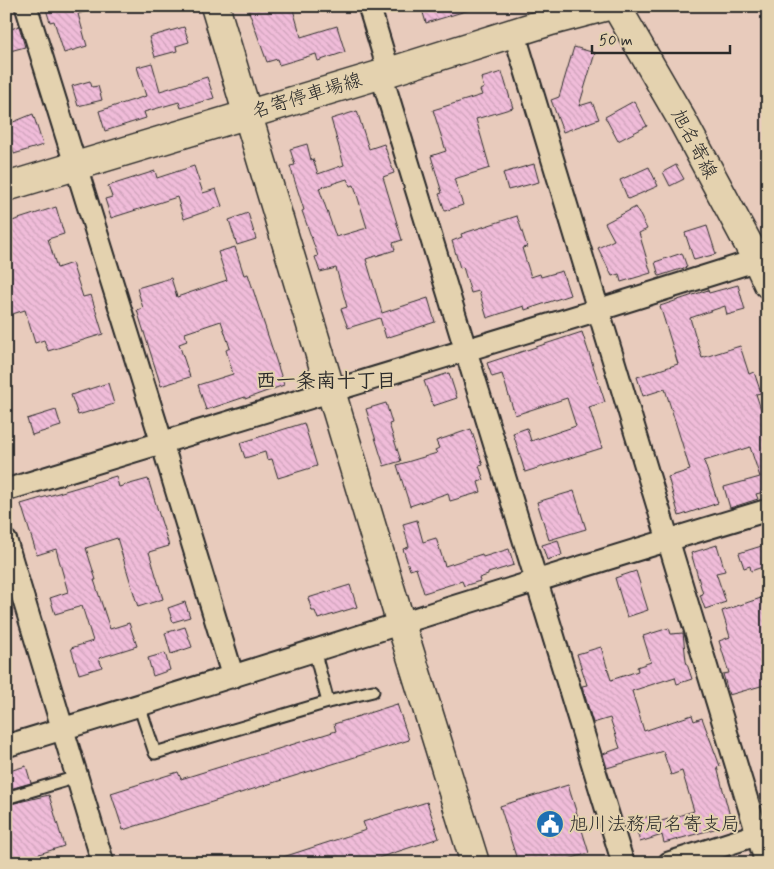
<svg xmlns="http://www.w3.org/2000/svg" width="774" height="869" viewBox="0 0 774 869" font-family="Mynerve,'Klee One',sans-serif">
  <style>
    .building { fill: url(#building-back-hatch); stroke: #2b2b2b; fill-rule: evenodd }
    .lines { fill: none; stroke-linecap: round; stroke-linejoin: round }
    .lane-casing { stroke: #2b2b2b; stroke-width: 15 }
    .street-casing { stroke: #2b2b2b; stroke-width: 25 }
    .secondary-casing { stroke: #2b2b2b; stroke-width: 31 }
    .lane { stroke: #e4d2af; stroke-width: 11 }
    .street { stroke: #e4d2af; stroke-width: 21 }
    .secondary { stroke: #e4d2af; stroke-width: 28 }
    .labels { text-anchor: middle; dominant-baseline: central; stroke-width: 4; stroke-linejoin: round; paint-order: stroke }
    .street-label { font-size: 19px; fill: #2b2b2b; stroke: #e4d2af }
    .poi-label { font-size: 19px; fill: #2b2b2b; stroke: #e4d2af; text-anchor: start }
    .neighbourhood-label { font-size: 20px; font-weight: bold; fill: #2b2b2b; stroke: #e4d2af }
  </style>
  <defs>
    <pattern id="building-back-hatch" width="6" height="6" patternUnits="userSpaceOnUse" patternTransform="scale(1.25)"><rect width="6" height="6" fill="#f0bcd9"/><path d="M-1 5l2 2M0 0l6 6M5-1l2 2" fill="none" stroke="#cea2ba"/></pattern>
  </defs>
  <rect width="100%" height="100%" fill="#e8cbbc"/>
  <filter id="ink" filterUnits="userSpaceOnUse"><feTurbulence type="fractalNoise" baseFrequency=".02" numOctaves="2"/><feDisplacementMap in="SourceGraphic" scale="10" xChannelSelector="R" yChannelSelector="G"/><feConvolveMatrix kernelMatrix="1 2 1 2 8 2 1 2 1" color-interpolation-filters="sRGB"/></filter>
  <g filter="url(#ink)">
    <path class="building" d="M 45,6 L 90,6 L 90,10 L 78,14 L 87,46 L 64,53 L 54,21 L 50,22 Z
      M 247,6 L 292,6 L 301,37 L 337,26 L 345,52 L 318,61 L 316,54 L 279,65 L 277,59 L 267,62 Z
      M 421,6 L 469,6 L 469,10 L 426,23 Z
      M 19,26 L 25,47 L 10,51 L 9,49 L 6,50 L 6,31 Z
      M 184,27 L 189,42 L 176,46 L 177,51 L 155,57 L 149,37 Z
      M 574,47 L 595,53 L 579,106 L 592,102 L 599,119 L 563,132 L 551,100 L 559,97 Z
      M 152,63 L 160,91 L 207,77 L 214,98 L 181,108 L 179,102 L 144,112 L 146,118 L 105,131 L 99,111 L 146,96 L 137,67 Z
      M 502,72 L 513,108 L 476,119 L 490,168 L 454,179 L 463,205 L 445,211 L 439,194 L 442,193 L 431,156 L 446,151 L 433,110 L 482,95 L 480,90 L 484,88 L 481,78 Z
      M 90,81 L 92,87 L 98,86 L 102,100 L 78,106 L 72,86 Z
      M 634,101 L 647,126 L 618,141 L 605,117 Z
      M 357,111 L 369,149 L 384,144 L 394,173 L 383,177 L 402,240 L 393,243 L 395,250 L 366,259 L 382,313 L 428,298 L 435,322 L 386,338 L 380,318 L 348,328 L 341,309 L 347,307 L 336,268 L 320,272 L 315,257 L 318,256 L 302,211 L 304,210 L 290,166 L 295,165 L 290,149 L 307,144 L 311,160 L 313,159 L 318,174 L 344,165 L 331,119 ZM 347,179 L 350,186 L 354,185 L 367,228 L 336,237 L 319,188 Z
      M 33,114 L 43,145 L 14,154 L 6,125 Z
      M 534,164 L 539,182 L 508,190 L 503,173 Z
      M 676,165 L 684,179 L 670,186 L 663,172 Z
      M 194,166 L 203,193 L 216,189 L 222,206 L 184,219 L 177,197 L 111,218 L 105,199 L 112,197 L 108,186 L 155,171 L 157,178 Z
      M 649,167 L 658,186 L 628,199 L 620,180 Z
      M 56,207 L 64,234 L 48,239 L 57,268 L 72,263 L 83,297 L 91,295 L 103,334 L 48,351 L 44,340 L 35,343 L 25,310 L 6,316 L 6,223 Z
      M 636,207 L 647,229 L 639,233 L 651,273 L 621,282 L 619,274 L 612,276 L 598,248 L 614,240 L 605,223 Z
      M 248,213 L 256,239 L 237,245 L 229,220 Z
      M 517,216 L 527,247 L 522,248 L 531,277 L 540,274 L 541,277 L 562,271 L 570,295 L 525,310 L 524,306 L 487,318 L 479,291 L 471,293 L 463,267 L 460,268 L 452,241 L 462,237 L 461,234 Z
      M 707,226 L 716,254 L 694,260 L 685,233 Z
      M 235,247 L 244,275 L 248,274 L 284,385 L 245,399 L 245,397 L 206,410 L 198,385 L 233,374 L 226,350 L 230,348 L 221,321 L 185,333 L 187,341 L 179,344 L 190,377 L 161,386 L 137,310 L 143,308 L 137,288 L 171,278 L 177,297 L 227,280 L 218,252 Z
      M 682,253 L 687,267 L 659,276 L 655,262 Z
      M 738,285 L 745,310 L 727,315 L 725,306 L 690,318 L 702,358 L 740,346 L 749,374 L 754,372 L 761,393 L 756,394 L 768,431 L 768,491 L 756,494 L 758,499 L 730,508 L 724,487 L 760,477 L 750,447 L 704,461 L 718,503 L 679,516 L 668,477 L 690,470 L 681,440 L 665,389 L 643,396 L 637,377 L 678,364 L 660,306 L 708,290 L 709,293 Z
      M 582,332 L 605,402 L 589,407 L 602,448 L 525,472 L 513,433 L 527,428 L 531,441 L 576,426 L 567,398 L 515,415 L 502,374 L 492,377 L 487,363 Z
      M 449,373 L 457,398 L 433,406 L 424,381 Z
      M 108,383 L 114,404 L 78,415 L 71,395 Z
      M 386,403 L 392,423 L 389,424 L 401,461 L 384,466 L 366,409 Z
      M 56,410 L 61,426 L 32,435 L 27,419 Z
      M 304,423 L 317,466 L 278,478 L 272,459 L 267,460 L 265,452 L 245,458 L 240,443 Z
      M 471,429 L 483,465 L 479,466 L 484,480 L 478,482 L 481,492 L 450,501 L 448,493 L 410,506 L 397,465 L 437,453 L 435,450 L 439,448 L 436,441 Z
      M 116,476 L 119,487 L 148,479 L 169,546 L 149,552 L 163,599 L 138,607 L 117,538 L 86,548 L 96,580 L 94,580 L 110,629 L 129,623 L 137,646 L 99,658 L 102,667 L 79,674 L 71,648 L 93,641 L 82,606 L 55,614 L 50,598 L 68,592 L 56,549 L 37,555 L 21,504 Z
      M 574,491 L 586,529 L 549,540 L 537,502 Z
      M 417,520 L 423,542 L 436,538 L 445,566 L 482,554 L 483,557 L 509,549 L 514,565 L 488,573 L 488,575 L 479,578 L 480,581 L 464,586 L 462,581 L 424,593 L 416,568 L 410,570 L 403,549 L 409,547 L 403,524 Z
      M 558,540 L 562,555 L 547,560 L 542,545 Z
      M 768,544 L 768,565 L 751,571 L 750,566 L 744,568 L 739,553 Z
      M 717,545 L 725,571 L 716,573 L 726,602 L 705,609 L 700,595 L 703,594 L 691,553 Z
      M 636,571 L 648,610 L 627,617 L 615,578 Z
      M 350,585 L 357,607 L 318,619 L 315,611 L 312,611 L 308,598 Z
      M 761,598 L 768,620 L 768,656 L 761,658 L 768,684 L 729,695 L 723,674 L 729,673 L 719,641 L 730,637 L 722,611 Z
      M 185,602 L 190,617 L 173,622 L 168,608 Z
      M 185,627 L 192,647 L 171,654 L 165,633 Z
      M 669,628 L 671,634 L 683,633 L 686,661 L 692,679 L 677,684 L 675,677 L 632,691 L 644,731 L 692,715 L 694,721 L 702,718 L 720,766 L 717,767 L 732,824 L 664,843 L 662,835 L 640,842 L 634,821 L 650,816 L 652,824 L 694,811 L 682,771 L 671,775 L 663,751 L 607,768 L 603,754 L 620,748 L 610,718 L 593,723 L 582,686 L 587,685 L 577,654 L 601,647 L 611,680 L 638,671 L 637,667 L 651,662 L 643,636 Z
      M 165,653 L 170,670 L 153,676 L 148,658 Z
      M 397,704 L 409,740 L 123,830 L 111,793 L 178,772 L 181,779 L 336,731 L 334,724 Z
      M 26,766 L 31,783 L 6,790 L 6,772 Z
      M 568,785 L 589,853 L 556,863 L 518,863 L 500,806 Z
      M 49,795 L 64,846 L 11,863 L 6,863 L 6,805 Z
      M 427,802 L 439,838 L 363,863 L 274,863 L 274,860 L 366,830 L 363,822 Z"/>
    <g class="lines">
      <g class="lane-casing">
        <path id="lane" d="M 328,702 L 373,691
          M 139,705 L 155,753 L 328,702 L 314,650
          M 6,798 L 77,777"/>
      </g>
      <g class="street-casing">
        <path id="street" d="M 26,6 L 162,443 L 233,677
          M 369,6 L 389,72
          M 514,32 L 766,863
          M 381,74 L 623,863
          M 6,490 L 598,310 L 757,260
          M 6,541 L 103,863
          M 6,746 C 261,669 513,586 768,510
          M 669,863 L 768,831"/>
      </g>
      <g class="secondary-casing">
        <path id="secondary" d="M 215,6 L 401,624 L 475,863
          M 616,6 L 682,120 L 757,260 L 768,284
          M 6,187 L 389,72 L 551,21 L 608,6"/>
      </g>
      <use href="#lane" class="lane"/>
      <use href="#street" class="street"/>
      <use href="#secondary" class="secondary"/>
    </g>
  </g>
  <defs>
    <g id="civic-disc" transform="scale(1.4375)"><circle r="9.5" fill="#1f6fb2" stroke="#e4d2af"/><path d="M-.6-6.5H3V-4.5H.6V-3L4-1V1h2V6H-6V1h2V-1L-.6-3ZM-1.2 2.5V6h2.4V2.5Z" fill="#fff"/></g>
  </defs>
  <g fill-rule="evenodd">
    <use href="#civic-disc" x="550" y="824"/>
  </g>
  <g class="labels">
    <g class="street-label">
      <text transform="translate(307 96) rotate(-17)">名寄停車場線</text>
      <text transform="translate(694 144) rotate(62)">旭名寄線</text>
    </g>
    <g class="poi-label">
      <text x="569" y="824">旭川法務局名寄支局</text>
    </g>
    <g class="neighbourhood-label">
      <text x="326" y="381">西一条南十丁目</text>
    </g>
  </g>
  <rect width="774" height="869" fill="none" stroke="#e4d2af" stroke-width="25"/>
  <rect x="12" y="12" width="749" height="844" fill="none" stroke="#2b2b2b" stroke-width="2" filter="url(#ink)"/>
  <path d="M592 45v8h138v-8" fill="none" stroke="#2b2b2b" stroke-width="2.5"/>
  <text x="599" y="45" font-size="15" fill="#2b2b2b" stroke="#e4d2af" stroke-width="4" paint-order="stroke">50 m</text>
</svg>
